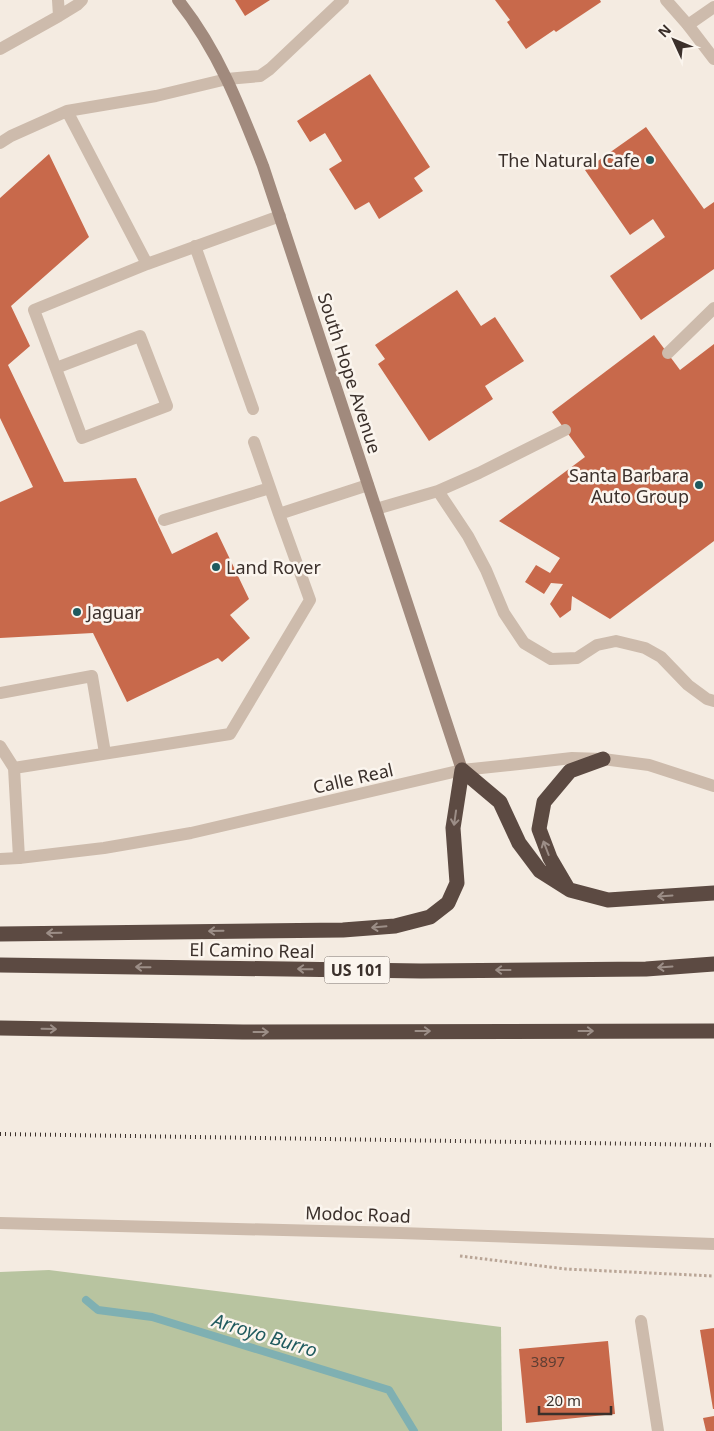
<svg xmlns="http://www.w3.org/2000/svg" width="714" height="1431" viewBox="0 0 714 1431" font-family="'Noto Sans',sans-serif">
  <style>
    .green { fill: #b8c4a0 }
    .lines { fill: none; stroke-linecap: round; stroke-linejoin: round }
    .stream { stroke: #7fb0b2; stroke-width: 8 }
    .building { fill: #c8694b }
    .path { stroke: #b9a596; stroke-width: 3; stroke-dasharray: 2.5 2.5; stroke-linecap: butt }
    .service { stroke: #cdbbac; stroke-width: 12 }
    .minor { stroke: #cdbbac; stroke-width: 12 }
    .tertiary { stroke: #cdbbac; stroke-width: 12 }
    .secondary { stroke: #a18a7d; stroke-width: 12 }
    .motorway { stroke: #5c4a42; stroke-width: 15 }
    .rail { stroke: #3b302b; stroke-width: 4; stroke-dasharray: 1 4; stroke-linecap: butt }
    .oneway { stroke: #9c8e87 }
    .poi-dot { fill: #1f5a5e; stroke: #fbf5ee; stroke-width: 2 }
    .labels { text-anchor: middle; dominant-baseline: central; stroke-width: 5; stroke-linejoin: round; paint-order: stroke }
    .number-label { font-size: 15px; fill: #5e3e33 }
    .shield { fill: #fbf5ee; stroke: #756b66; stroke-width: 1 }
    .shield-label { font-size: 16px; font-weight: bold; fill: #3b302b }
    .poi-label { font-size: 18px; fill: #3b302b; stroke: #fbf5ee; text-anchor: end }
    .street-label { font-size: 18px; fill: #3b302b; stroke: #fbf5ee }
    .water-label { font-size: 19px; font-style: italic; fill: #1f5a5e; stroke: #fbf5ee }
  </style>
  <rect width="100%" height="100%" fill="#f4ebe1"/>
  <path class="green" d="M 49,1270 L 501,1327 L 502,1431 L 0,1431 L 0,1272 Z"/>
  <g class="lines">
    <path class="stream" d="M 86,1300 L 98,1310 L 152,1317 L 389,1390 L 414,1431"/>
  </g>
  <path class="building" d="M 235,0 L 270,0 L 245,16 Z
    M 495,0 L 600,0 L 601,2 L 556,32 L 554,30 L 526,49 L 507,22 L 510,20 Z
    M 370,74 L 430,167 L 414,178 L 423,191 L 379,219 L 369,202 L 355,210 L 329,169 L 342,161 L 325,133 L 310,142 L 297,121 Z
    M 646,127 L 704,209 L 714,202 L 714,269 L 641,320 L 610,276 L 665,237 L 653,219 L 630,235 L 585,170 Z
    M 49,154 L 89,237 L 11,306 L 30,346 L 8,365 L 64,482 L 136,478 L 172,554 L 217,532 L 249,599 L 230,615 L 250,638 L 222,662 L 218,658 L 127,702 L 93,633 L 0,638 L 0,502 L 33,487 L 0,418 L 0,198 Z
    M 457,290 L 481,326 L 495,317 L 524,361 L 485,386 L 493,399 L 429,441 L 378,364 L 385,359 L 375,345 Z
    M 654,335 L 680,370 L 714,344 L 714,541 L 610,619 L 572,596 L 571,610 L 560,618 L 550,604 L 563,584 L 551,583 L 544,594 L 525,582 L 536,565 L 550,573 L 560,558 L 499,521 L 585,457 L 552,412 Z
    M 714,1328 L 714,1409 L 713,1409 L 700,1330 Z
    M 608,1341 L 615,1414 L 526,1423 L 519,1349 Z
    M 714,1416 L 714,1431 L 706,1431 L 703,1418 Z"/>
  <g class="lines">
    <path class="path" d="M 460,1256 L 566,1269 L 714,1276"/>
    <path class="service" d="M 58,0 L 59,16
      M 688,25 L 714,7
      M 0,49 L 59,16 L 77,5 L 82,0
      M 67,111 L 147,264 L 280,216
      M 0,143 L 11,136 L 67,111 L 156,96 L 227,79
      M 195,246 L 253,409
      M 668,353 L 714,308
      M 56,368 L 140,336 L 167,406 L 82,438 L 34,310 L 147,264
      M 254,442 L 270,488
      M 438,491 L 468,536 L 486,570 L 504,613 L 524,643 L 551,659 L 577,658 L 597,645 L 616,641 L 645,648 L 661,657 L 688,685 L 707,699 L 714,701
      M 376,509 L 438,491 L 479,473 L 565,430
      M 164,520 L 270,488 L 279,514
      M 0,693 L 92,676 L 105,753
      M 0,746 L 14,768
      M 19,858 L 14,768 L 230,734 L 310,600 L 279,514 L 368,485"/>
    <path class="minor" d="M 227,79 L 260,76 L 270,69 L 343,0
      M 641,1321 L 658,1431"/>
    <path class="tertiary" d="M 666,0 L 688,25 L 714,59
      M 0,859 L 19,858 L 104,848 L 191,833 L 462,770 L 519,764 L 572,758 L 603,759 L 649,765 L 714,786
      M 0,1223 L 400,1233 L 714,1244"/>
    <path class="secondary" d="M 178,0 C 218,50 240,107 263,166 L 462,770"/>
    <path class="motorway" d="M 462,770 L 500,802 L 519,843 L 540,871 L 570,890 L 608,900 L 714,893
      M 567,887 L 550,858 L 539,829 L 544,802 L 570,771 L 603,759
      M 0,934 L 343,930 L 395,926 L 430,917 L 448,903 L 457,883 L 453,828 L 462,770
      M 0,965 L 421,971 L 646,969 L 714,964
      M 0,1028 L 243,1032 L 714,1031"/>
    <path class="rail" d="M 0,1134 L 714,1145"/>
  </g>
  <defs><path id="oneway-shaft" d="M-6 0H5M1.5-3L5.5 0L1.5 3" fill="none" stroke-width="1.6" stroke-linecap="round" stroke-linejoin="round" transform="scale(1.25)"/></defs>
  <g class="oneway">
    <use href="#oneway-shaft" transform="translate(455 818) rotate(98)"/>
    <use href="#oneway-shaft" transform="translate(546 848) rotate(-111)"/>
    <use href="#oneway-shaft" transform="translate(665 896) rotate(176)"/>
    <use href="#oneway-shaft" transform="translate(379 927) rotate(175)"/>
    <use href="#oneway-shaft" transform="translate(216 931) rotate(179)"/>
    <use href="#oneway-shaft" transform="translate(54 933) rotate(179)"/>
    <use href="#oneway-shaft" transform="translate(143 967) rotate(-179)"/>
    <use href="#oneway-shaft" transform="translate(665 967) rotate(176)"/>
    <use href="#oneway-shaft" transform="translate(305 969) rotate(-179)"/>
    <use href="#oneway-shaft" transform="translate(503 970) rotate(180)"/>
    <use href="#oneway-shaft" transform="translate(49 1029) rotate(1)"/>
    <use href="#oneway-shaft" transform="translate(423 1031)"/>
    <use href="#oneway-shaft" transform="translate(586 1031)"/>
    <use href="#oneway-shaft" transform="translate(261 1032)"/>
  </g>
  <g class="poi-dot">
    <circle cx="650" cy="160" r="5"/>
    <circle cx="699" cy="485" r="5"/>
    <circle cx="216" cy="567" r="5"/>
    <circle cx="77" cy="612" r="5"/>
  </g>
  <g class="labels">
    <g class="number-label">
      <text x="548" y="1361">3897</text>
    </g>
    <rect class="shield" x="324.5" y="956.5" width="65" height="27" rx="4"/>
    <g class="shield-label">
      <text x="357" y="970">US 101</text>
    </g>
    <g class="poi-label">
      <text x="640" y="160">The Natural Cafe</text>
      <text x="689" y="475">Santa Barbara<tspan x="689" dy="21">Auto Group</tspan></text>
      <text x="226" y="567" text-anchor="start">Land Rover</text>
      <text x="87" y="612" text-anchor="start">Jaguar</text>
    </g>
    <g class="street-label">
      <text transform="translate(350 373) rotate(72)">South Hope Avenue</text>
      <text transform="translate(353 778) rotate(-13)">Calle Real</text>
      <text transform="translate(252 950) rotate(1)">El Camino Real</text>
      <text transform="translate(358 1214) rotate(2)">Modoc Road</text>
    </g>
    <g class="water-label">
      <text transform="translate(265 1335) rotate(17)">Arroyo Burro</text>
    </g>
  </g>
  <g transform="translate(674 40) rotate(314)" stroke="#fbf5ee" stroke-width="4" paint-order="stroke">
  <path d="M0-4L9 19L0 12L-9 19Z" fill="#3b302b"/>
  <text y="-8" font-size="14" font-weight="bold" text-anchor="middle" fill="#3b302b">N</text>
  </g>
  <path d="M539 1406v8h72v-8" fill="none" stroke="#3b302b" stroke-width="2.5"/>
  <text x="546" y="1406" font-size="15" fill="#3b302b" stroke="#fbf5ee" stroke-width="4" paint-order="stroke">20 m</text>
</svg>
